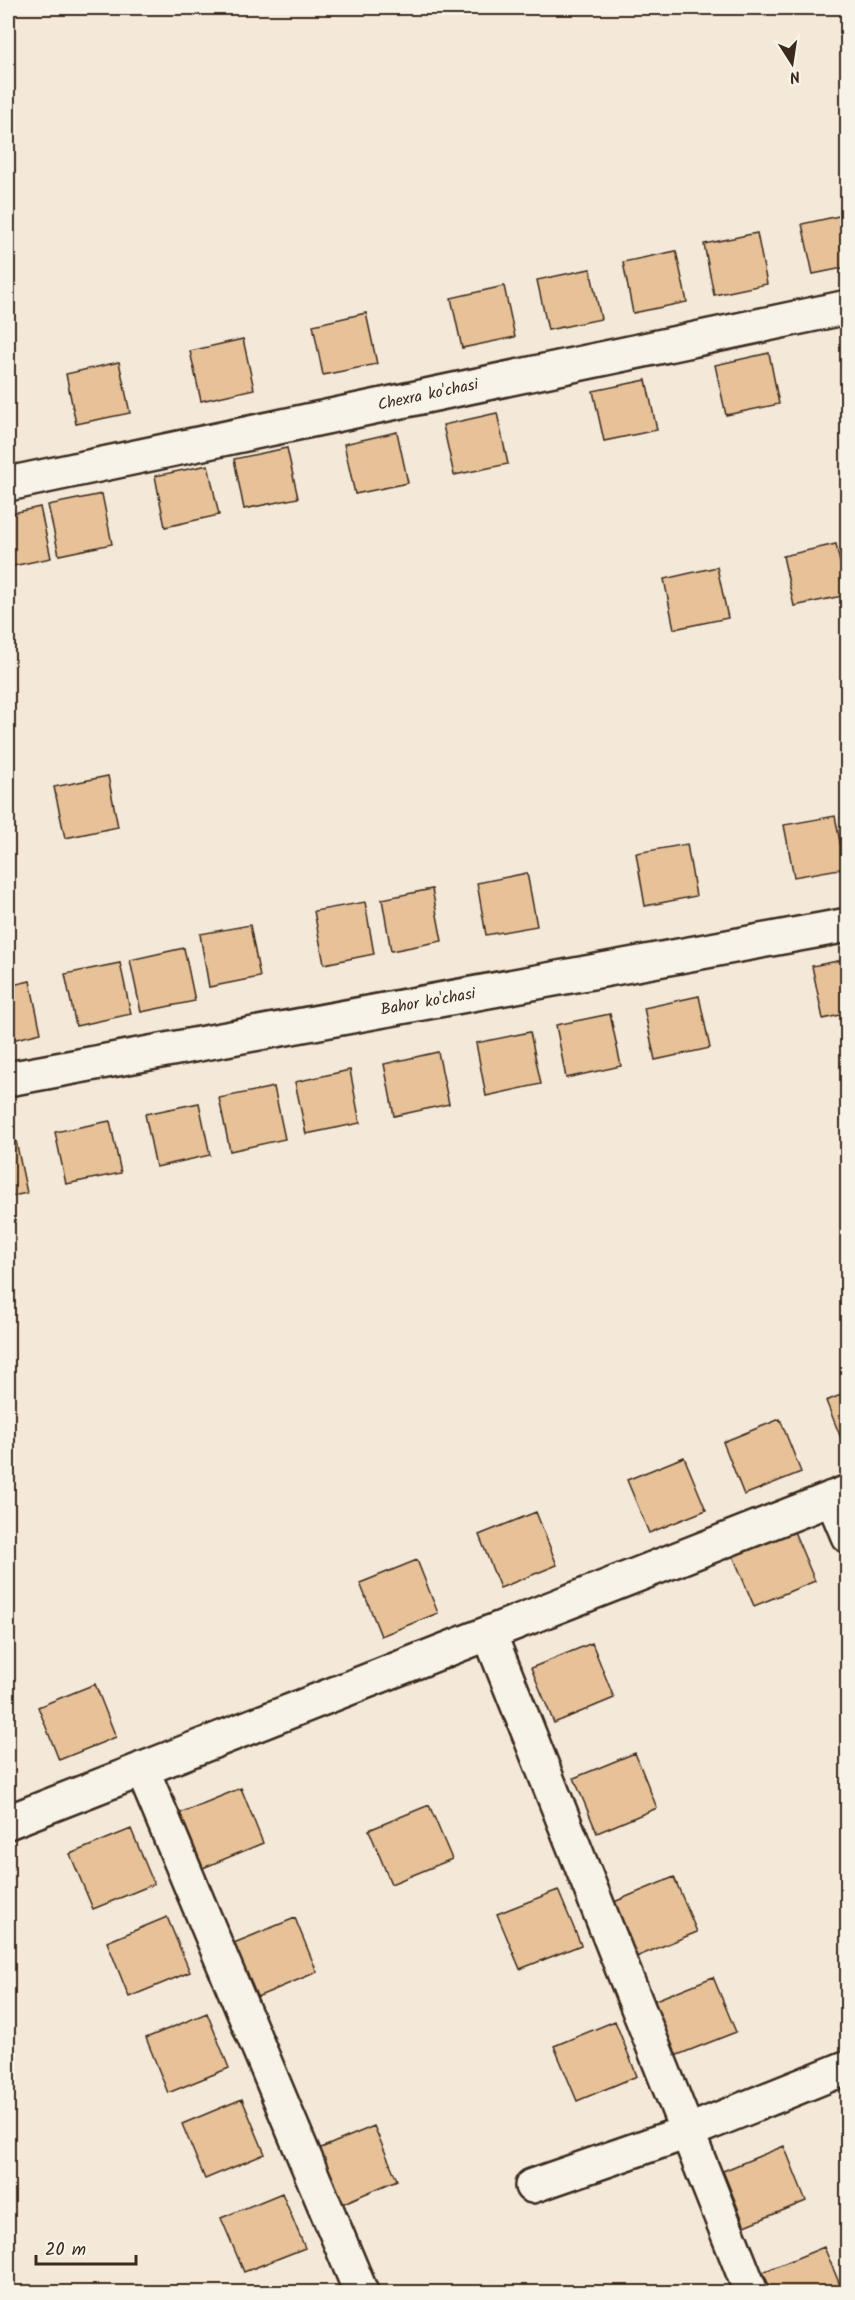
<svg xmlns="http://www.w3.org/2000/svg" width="855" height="2300" viewBox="0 0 855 2300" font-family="Kalam,sans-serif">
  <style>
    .building { fill: #e7c198; stroke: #3b2a1e; stroke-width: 1.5 }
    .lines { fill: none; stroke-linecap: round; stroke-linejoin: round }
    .minor-casing { stroke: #3b2a1e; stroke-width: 38 }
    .minor { stroke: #f7f3e8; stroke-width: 33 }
    .labels { text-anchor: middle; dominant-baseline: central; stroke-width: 5; stroke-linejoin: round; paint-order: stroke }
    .street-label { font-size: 16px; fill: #3b2a1e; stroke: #f7f3e8 }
  </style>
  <rect width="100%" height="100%" fill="#f4e9d8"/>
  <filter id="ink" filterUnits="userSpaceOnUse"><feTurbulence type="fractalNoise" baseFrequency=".0167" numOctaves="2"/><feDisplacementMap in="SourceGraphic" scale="12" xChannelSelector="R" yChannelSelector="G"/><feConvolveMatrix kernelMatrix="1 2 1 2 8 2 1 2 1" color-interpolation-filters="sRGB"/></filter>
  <g filter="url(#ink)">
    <path class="building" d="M 848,214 L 848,267 L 813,274 L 802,224 Z
      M 757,233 L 767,284 L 714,295 L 704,244 Z
      M 676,251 L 687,302 L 633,313 L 623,262 Z
      M 590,269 L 601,319 L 548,330 L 537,280 Z
      M 504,286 L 515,337 L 462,348 L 451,298 Z
      M 366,313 L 377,364 L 323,375 L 313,325 Z
      M 243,339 L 254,389 L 201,401 L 190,351 Z
      M 769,353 L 779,404 L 726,415 L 715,365 Z
      M 119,362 L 130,413 L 76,424 L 66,374 Z
      M 646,380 L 657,430 L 604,441 L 593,391 Z
      M 497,413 L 508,464 L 454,475 L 443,425 Z
      M 397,432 L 408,483 L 355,494 L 344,444 Z
      M 287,448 L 298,498 L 244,509 L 234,459 Z
      M 208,465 L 219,515 L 165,527 L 155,476 Z
      M 102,494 L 112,544 L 59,555 L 48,505 Z
      M 40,507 L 51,558 L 8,567 L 8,514 Z
      M 836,544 L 847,595 L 794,606 L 783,556 Z
      M 717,567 L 728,618 L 674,629 L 664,579 Z
      M 108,776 L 118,827 L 65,838 L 54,787 Z
      M 835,816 L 845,868 L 794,877 L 784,825 Z
      M 687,844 L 696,896 L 645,906 L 636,853 Z
      M 527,873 L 537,926 L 486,935 L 477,883 Z
      M 432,889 L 442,941 L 391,951 L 382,899 Z
      M 365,902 L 374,954 L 324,964 L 314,911 Z
      M 250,925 L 260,977 L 209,987 L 200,934 Z
      M 184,948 L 195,1001 L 141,1012 L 130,960 Z
      M 848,959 L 848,1013 L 823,1019 L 812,966 Z
      M 120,963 L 131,1014 L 76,1026 L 65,974 Z
      M 30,981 L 41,1033 L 8,1041 L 8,986 Z
      M 699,996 L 710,1048 L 655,1060 L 644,1008 Z
      M 610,1014 L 621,1066 L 566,1078 L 556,1025 Z
      M 530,1032 L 541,1084 L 486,1096 L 476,1043 Z
      M 438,1052 L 449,1104 L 394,1116 L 384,1064 Z
      M 350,1070 L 360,1123 L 306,1134 L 295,1082 Z
      M 274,1087 L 285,1139 L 230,1151 L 219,1098 Z
      M 199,1103 L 210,1155 L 156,1167 L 145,1114 Z
      M 110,1121 L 121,1173 L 66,1184 L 55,1132 Z
      M 16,1141 L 27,1193 L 8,1197 L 8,1142 Z
      M 848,1392 L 848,1453 L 847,1453 L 826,1401 Z
      M 780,1419 L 801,1472 L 744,1495 L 723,1442 Z
      M 684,1457 L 706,1510 L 649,1533 L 627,1480 Z
      M 536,1512 L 557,1565 L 500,1588 L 479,1535 Z
      M 792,1527 L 815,1581 L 754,1606 L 731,1551 Z
      M 417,1560 L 438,1613 L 381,1636 L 360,1583 Z
      M 592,1643 L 614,1698 L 554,1723 L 531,1668 Z
      M 95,1684 L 116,1737 L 59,1760 L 38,1707 Z
      M 635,1753 L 657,1808 L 597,1833 L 574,1778 Z
      M 241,1788 L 263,1843 L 203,1868 L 180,1813 Z
      M 429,1805 L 452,1859 L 391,1884 L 369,1830 Z
      M 131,1829 L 154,1884 L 93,1909 L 70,1854 Z
      M 674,1877 L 697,1932 L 636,1957 L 614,1902 Z
      M 558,1890 L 581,1945 L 520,1969 L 497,1914 Z
      M 167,1917 L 190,1972 L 129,1997 L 107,1942 Z
      M 295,1918 L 317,1972 L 257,1997 L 234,1943 Z
      M 713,1977 L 736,2032 L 675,2056 L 653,2001 Z
      M 207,2013 L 229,2068 L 168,2093 L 146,2038 Z
      M 615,2021 L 637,2076 L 577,2101 L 554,2046 Z
      M 242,2099 L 265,2154 L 205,2179 L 182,2124 Z
      M 374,2126 L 397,2180 L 337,2206 L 314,2151 Z
      M 784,2146 L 806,2201 L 745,2226 L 723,2171 Z
      M 282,2193 L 305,2248 L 244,2272 L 221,2218 Z
      M 824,2247 L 843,2292 L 772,2292 L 763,2272 Z"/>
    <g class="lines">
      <g class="minor-casing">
        <path id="minor" d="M 8,484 L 848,307
          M 8,1079 L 848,925
          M 832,1498 L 848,1536
          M 489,1633 L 751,2292
          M 142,1769 L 361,2292
          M 8,1822 L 848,1492
          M 532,2186 L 687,2132 L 848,2067"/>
      </g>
      <use href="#minor" class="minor"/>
    </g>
  </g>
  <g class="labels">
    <g class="street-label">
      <text transform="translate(428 395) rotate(-12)">Chexra ko'chasi</text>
      <text transform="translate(428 1002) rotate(-10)">Bahor ko'chasi</text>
    </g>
  </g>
  <rect width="855" height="2300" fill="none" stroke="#f7f3e8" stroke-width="30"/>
  <rect x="15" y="15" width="825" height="2270" fill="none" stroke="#3b2a1e" stroke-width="2" filter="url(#ink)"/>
  <g transform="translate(792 63) rotate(168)" stroke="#f7f3e8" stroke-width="4.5" paint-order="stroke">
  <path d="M0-4.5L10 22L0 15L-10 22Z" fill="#3b2a1e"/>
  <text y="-9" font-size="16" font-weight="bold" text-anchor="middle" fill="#3b2a1e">N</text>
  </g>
  <path d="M36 2255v9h100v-9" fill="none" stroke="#3b2a1e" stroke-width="3"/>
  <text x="45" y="2255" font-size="18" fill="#3b2a1e" stroke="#f7f3e8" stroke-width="4.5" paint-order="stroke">20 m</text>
</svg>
